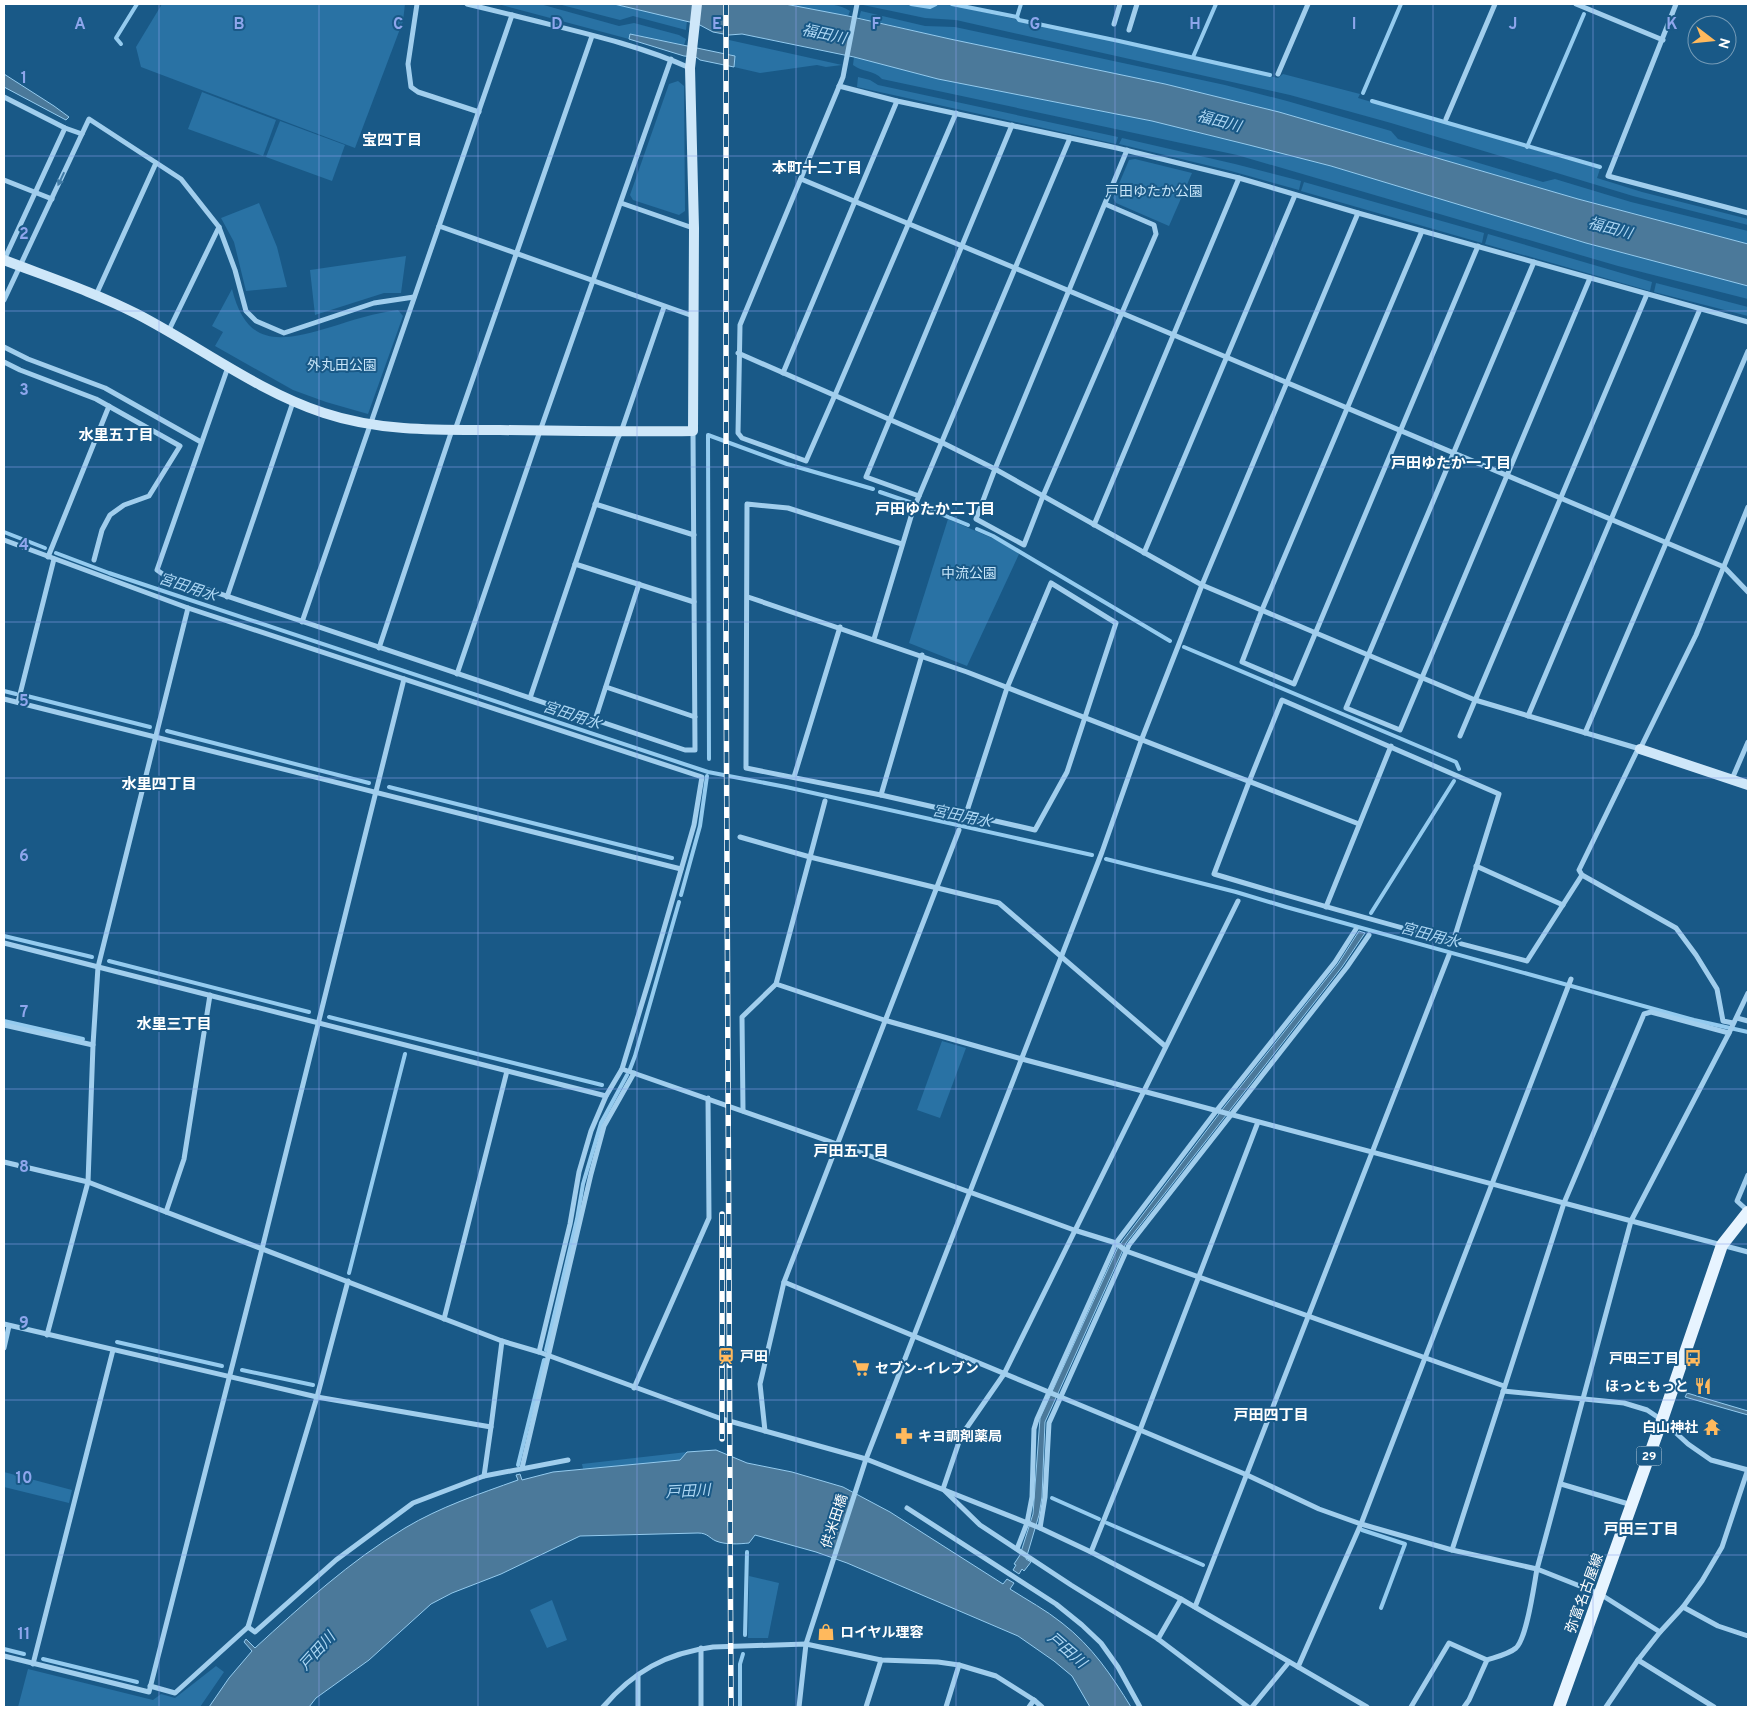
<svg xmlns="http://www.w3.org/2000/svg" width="1752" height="1711" viewBox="0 0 1752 1711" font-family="Overpass,'Noto Sans JP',sans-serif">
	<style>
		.green { fill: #2972a4 }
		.water { fill: #4b799a; stroke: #94cbef }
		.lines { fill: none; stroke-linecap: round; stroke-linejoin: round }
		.stream { stroke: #94cbef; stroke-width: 4 }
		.street { stroke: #a1ceed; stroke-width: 5 }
		.secondary { stroke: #cee7f9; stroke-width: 10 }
		.primary { stroke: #e7f4ff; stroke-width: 12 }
		.rail-casing { stroke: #fff; stroke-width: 5.5 }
		.rail { stroke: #195987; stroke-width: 4; stroke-dasharray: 11; stroke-linecap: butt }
		.oneway { fill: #427ca6 }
		.grid { fill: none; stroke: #8ea6ec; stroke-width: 1; stroke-opacity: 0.55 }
		.labels { text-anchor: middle; stroke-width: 4; stroke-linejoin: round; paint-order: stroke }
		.shield { fill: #195987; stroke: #bacddb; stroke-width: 1 }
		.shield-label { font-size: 12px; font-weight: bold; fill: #fff }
		.park-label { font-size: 14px; fill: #c7e5f9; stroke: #195987 }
		.poi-label { font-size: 14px; font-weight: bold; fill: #fff; stroke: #195987; text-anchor: start }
		.street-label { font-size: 14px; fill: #fff; stroke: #195987 }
		.water-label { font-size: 15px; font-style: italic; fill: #add7f4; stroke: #195987 }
		.neighbourhood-label { font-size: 15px; font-weight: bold; fill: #fff; stroke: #195987 }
		.grid-label { font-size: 16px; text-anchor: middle; font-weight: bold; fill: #8ea6ec; stroke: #195987; stroke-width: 4; stroke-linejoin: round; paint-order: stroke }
	</style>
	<rect width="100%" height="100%" fill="#195987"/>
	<!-- green -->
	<g class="green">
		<path d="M162 4H405L403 21 355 148 141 67 136 47Z"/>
		<path d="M498 4H540L619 26 634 23 679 35 686 39 684 45 631 34 629 39Z"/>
		<path d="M558 4H614L687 21 686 30 633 16 620 20Z"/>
		<path d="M785 4C805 4 833 0 850 11L848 16Z"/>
		<path d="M863 4H905L930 8 939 4H947L1278 78 1283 74 1360 94 1358 98 1600 169 1597 178 1642 192 1748 219V225L1633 196 1391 123 1290 95 956 20 925 18 863 5Z"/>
		<path d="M861 11 925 26 955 27 1225 85 1287 101 1391 131 1398 139 1543 182 1555 179 1631 202 1748 231V244L1578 199 1279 112 1165 84 950 39 859 18Z"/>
		<path d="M729 40 842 65 826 67 817 65 760 73 734 67 735 56 729 54Z"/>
		<path d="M854 57 938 79 1152 121 1249 145 1331 166 1586 243 1748 286V299L1618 266 1237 155 882 79C874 70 862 72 853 65Z"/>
		<path d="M858 77 870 80 878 85 1118 137 1116 144 857 87Z"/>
		<path d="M678 81 684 86 685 211 679 215 633 200 630 195 669 84Z"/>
		<path d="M202 92 276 120 263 156 188 129Z"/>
		<path d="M280 121 345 145 332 181 266 157Z"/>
		<path d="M1122 138 1235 164 1301 181 1299 190 1231 171 1119 144Z"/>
		<path d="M1135 159 1192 173 1169 226 1116 203 1113 198 1129 160Z"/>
		<path d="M1304 182 1484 233 1482 243 1301 191Z"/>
		<path d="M259 203 277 247 287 287 246 291 234 242 221 218Z"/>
		<path d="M1488 234 1652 282 1650 291 1485 244Z"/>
		<path d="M406 256 401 293H384L315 315 310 270Z"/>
		<path d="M1656 283 1748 307V316L1654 292Z"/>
		<path d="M232 289C247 350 283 341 331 327 353 320 375 313 398 310L403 316 368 414 326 402 293 390 215 346 223 332 212 326Z"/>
		<path d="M948 519 999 541 1019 554 967 666 909 643Z"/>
		<path d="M942 1041 966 1048 940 1118 917 1110Z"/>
		<path d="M687 1452 680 1460 583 1469 582 1464Z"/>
		<path d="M4 1472 72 1490 69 1503 4 1487Z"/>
		<path d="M749 1576 779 1583 768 1638H748Z"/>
		<path d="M552 1600 567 1640 547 1648 530 1610Z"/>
		<path d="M216 1666 224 1672 200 1707H18L28 1669 153 1700 161 1694 175 1698Z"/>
	</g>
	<!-- water -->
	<g class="water">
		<path d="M614 4H785L848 16 950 39 1165 84 1279 112 1578 199 1748 244V286L1586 243 1331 166 1249 145 1152 121 938 79 854 57 742 34 729 35 713 32 698 24Z"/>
		<path d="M630 34 735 56 734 67 700 60 696 57 684 56 629 39Z"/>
		<path d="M4 74 54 106 69 117 66 120 4 87Z"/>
		<path d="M1359 931 1365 933 1342 967 1126 1243 1045 1422 1042 1497 1039 1515 1026 1559 1031 1562 1024 1571 1022 1569 1019 1574 1013 1570 1016 1565 1014 1564 1020 1555 1033 1514 1040 1418 1118 1247 1225 1106 1338 964Z"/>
		<path d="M1687 1393 1748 1411V1415L1685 1397Z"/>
		<path d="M716 1450 747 1463 792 1472 843 1487 890 1512 1003 1584 1007 1579 1014 1583 1010 1589C1027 1600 1046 1610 1062 1623 1092 1646 1112 1676 1131 1707H1090L1072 1676 1054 1661 1018 1636 847 1563 816 1552 755 1535 749 1543C739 1544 726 1545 716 1541 709 1538 708 1533 698 1533L580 1536 501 1574 452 1593 431 1604 369 1660 316 1698 309 1707H209L229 1678 252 1651 244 1642 246 1639 255 1648C302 1605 350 1561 405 1528 440 1507 479 1494 518 1480L516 1475 520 1474 522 1480 553 1472 680 1460 687 1452Z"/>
	</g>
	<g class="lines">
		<!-- stream -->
		<g class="stream">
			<path d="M911 4 930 7 936 4"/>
			<path d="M952 4 1017 17 1019 20 1119 41 1270 75"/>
			<path d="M1017 17 1021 4"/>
			<path d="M121 44 116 38 137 4"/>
			<path d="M1193 57 1216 4"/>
			<path d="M1363 93 1401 4"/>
			<path d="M1372 101 1600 167"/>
			<path d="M1527 147 1584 14"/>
			<path d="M880 492 921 506 968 525"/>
			<path d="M977 529 993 536 1170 641"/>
			<path d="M4 532 45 548"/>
			<path d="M56 553 109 573 708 772 786 787 1092 855"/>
			<path d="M1184 647 1456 762 1459 769"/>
			<path d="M4 691 16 694"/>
			<path d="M27 696 150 727"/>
			<path d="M167 731 369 783"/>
			<path d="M709 759 708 435 787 464 873 489"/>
			<path d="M389 787 672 858"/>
			<path d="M1106 859 1236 892 1286 907 1694 1020 1748 1032"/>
			<path d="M681 895 700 826 707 776"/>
			<path d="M1371 913 1454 781"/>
			<path d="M4 936 92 957"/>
			<path d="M109 961 309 1012"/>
			<path d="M329 1017 602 1085"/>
			<path d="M4 1021 83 1039"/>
			<path d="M630 1069 635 1056 679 902"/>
			<path d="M349 1273 405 1054"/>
			<path d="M117 1342 222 1366"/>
			<path d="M546 1350 577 1219 583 1184 601 1123 627 1075"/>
			<path d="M242 1370 313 1385"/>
			<path d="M518 1465 544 1360"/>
			<path d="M1052 1498 1099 1519"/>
			<path d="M1107 1523 1203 1565"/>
			<path d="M1362 1530 1405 1544 1381 1608"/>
			<path d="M745 1635 747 1552"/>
			<path d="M4 1649 24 1654"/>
			<path d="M43 1659 137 1682"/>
			<path d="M740 1707V1664L743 1654"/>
		</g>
		<!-- street -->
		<g class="street">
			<path d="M417 4 408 64 411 87 418 92 479 112"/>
			<path d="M467 4 512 15"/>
			<path d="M857 4 843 77 740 325 738 433 742 438 806 461 835 395 956 113"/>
			<path d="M1576 4 1663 40"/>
			<path d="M1676 4 1608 176 1748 213"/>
			<path d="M1114 24 1120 4"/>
			<path d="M1129 30 1137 4"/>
			<path d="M1278 74 1308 4"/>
			<path d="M839 86 897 101 1117 148 1239 178 1358 213 1748 322"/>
			<path d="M4 97 65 128 82 134"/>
			<path d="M1446 119 1495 4"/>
			<path d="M1012 125 866 477 919 496 1070 138"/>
			<path d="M801 179 1015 268 1724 567 1748 592"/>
			<path d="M4 180 52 199"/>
			<path d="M621 203 693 228"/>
			<path d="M1105 204 1154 225 1156 234 1043 496 1024 545 976 519 995 469 1127 150"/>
			<path d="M439 226 693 316"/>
			<path d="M1422 231 1262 610 1242 662 1294 684 1478 246"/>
			<path d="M4 260 65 128"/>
			<path d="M1534 262 1346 708 1400 730 1590 278"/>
			<path d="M96 295 156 163"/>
			<path d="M4 300 89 119 181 179 219 227 235 270 246 311 256 321 284 333 374 303 414 297"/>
			<path d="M168 332 219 227"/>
			<path d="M4 347 28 359 105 388 201 442"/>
			<path d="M738 353 941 442 995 469 1202 585 1475 700 1640 749 1696 635 1748 507"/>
			<path d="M4 362 20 370 96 399 180 446 149 496 124 505 110 515 102 530 94 560"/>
			<path d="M228 367 157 570 164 575 685 750H695L693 431"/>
			<path d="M783 373 897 101"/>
			<path d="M455 430 592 36"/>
			<path d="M595 504 694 535"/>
			<path d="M1094 525 1239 178"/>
			<path d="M4 540 188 608 702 777 694 825 650 977 622 1069 606 1096 591 1131 579 1172 570 1224 539 1352"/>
			<path d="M902 544 788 508 747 504 746 768 881 795 1035 830 1067 772 1116 623 1051 583 1007 688 966 814"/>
			<path d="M1144 553 1295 195"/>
			<path d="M48 557 109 406"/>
			<path d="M575 564 694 602"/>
			<path d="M227 597 293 402"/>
			<path d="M748 597 967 672 1359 824"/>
			<path d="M302 622 512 15C570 30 635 43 690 68"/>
			<path d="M874 639 913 510 919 496"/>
			<path d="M379 648 452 430"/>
			<path d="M457 674 540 431 671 59"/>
			<path d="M606 687 695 717"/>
			<path d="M530 698 617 440 621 432 664 307"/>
			<path d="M4 699 681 869"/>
			<path d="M18 702 54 559"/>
			<path d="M1528 716 1700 309"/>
			<path d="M595 720 639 584"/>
			<path d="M1585 733 1748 351"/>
			<path d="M1460 736 1647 294"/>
			<path d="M1638 749 1579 870 1582 875 1676 928 1696 955 1717 989 1723 1021 1733 1023"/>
			<path d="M794 777 840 627"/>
			<path d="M1732 779 1748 742"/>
			<path d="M881 795 922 655"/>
			<path d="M740 837 810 857 999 903 1165 1046"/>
			<path d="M1476 866 1563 905"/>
			<path d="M1326 907 1391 746"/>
			<path d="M1453 942 1499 794 1282 700 1249 782 1214 874C1318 905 1422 934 1527 961L1582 875"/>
			<path d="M4 943 606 1096"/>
			<path d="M776 984 884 1020 1022 1059 1748 1252"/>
			<path d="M1737 1018 1748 1021"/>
			<path d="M4 1025 93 1045"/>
			<path d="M622 1069 837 1144 1074 1230 1116 1243 1126 1251 1504 1386"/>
			<path d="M743 1111 742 1017 776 984 825 801"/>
			<path d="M4 1162 88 1182 502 1341 539 1352 722 1419 866 1459 1040 1528 1091 1552 1181 1599 1367 1707"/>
			<path d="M1748 1175 1737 1201 1748 1211"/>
			<path d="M166 1212 184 1159 210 995"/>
			<path d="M784 1282 1140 1430 1247 1475 1319 1509 1361 1524 1452 1550 1537 1569 1600 1594 1660 1632"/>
			<path d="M444 1319 507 1071"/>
			<path d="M4 1324 317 1397 491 1427 502 1341"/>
			<path d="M47 1335 88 1182 93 1045 98 967 188 608"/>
			<path d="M4 1348 9 1326"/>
			<path d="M634 1388 709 1218 708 1098"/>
			<path d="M1503 1391 1624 1403 1647 1410 1662 1420 1688 1444 1711 1460 1748 1470"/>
			<path d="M765 1431 760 1384 784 1282 959 830"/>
			<path d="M522 1468 591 1174 604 1126 634 1073"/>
			<path d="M484 1476 491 1427"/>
			<path d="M1561 1484 1632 1505"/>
			<path d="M943 1489 961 1436 1004 1374 1238 901"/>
			<path d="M945 1491 980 1525 1071 1585 1158 1639 1248 1707"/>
			<path d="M907 1508 1056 1604 1082 1625 1101 1643 1118 1667 1140 1707"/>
			<path d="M1040 1528 1045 1497 1049 1423 1129 1245 1347 967 1369 935"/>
			<path d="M1017 1549 1027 1523 1032 1497 1034 1429 1037 1419 1116 1243 1217 1110 1335 962 1356 929"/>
			<path d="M1452 1550 1564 1203 1644 1014 1651 1012 1729 1033"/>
			<path d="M1091 1552 1140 1430 1258 1122"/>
			<path d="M1195 1607 1449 955"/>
			<path d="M1683 1607 1718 1626 1748 1636"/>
			<path d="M248 1627 255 1632 336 1560 413 1503 484 1476 568 1460"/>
			<path d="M1158 1639 1181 1599"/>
			<path d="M701 1648V1707"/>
			<path d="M4 1656 149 1692 262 1249 404 679"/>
			<path d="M1638 1660 1714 1707"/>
			<path d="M33 1664 113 1350"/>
			<path d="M1298 1667 1361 1524 1571 979"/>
			<path d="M150 1686 175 1693 248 1627 317 1397 348 1281"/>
			<path d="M603 1707C633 1672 666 1653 713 1647L806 1644 881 1660 938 1662 959 1665 996 1676 1034 1700 1042 1707"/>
			<path d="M638 1707V1675"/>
			<path d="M799 1707 806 1644 866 1459 1102 852 1141 741 1202 585 1358 213"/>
			<path d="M866 1707 881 1660"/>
			<path d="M946 1707 959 1665"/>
			<path d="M1029 1707 1034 1700"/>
			<path d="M1252 1707 1289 1662"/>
			<path d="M1411 1707 1449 1643 1487 1660C1496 1657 1509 1654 1516 1648 1527 1638 1534 1585 1537 1569L1631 1221 1729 1033 1748 993"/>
			<path d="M1464 1707 1469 1700 1487 1660"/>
			<path d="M1606 1707 1638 1660 1660 1632 1683 1607 1702 1581 1722 1547 1748 1469"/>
		</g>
		<!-- secondary -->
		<g class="secondary">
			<path d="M4 260C48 277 94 292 137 314 199 346 257 391 324 413 381 432 441 430 500 430 564 431 629 432 693 431L694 228 690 68 697 4"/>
			<path d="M1640 749 1748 785"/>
		</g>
		<!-- primary -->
		<path class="primary" d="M1559 1707 1662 1420 1722 1245 1748 1212"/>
		<!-- rail casing -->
		<g class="rail-casing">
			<g id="rail">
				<path d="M726 4V653L731 1707"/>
				<path d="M722 1214V1439"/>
			</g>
		</g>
		<!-- rail -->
		<use href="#rail" class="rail"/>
	</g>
	<!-- one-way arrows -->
	<defs><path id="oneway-solid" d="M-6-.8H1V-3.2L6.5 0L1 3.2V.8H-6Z" transform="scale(1.25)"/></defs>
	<use class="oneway" href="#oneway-solid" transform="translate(61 179) rotate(115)"/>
	<!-- grid -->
	<path class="grid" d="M159 4V1707M319 4V1707M478 4V1707M637 4V1707M796 4V1707M956 4V1707M1115 4V1707M1274 4V1707M1433 4V1707M1593 4V1707M4 156H1748M4 311H1748M4 467H1748M4 622H1748M4 778H1748M4 933H1748M4 1089H1748M4 1244H1748M4 1400H1748M4 1555H1748"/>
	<!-- icons -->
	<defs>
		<g id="station-bare" transform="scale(1.35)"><path d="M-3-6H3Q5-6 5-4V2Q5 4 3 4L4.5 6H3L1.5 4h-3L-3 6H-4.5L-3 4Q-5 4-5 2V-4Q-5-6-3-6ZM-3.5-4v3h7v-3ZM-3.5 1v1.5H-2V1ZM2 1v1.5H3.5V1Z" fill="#ffb95d" stroke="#195987" stroke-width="2.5" paint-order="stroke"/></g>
		<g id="bus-bare" transform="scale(1.35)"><path d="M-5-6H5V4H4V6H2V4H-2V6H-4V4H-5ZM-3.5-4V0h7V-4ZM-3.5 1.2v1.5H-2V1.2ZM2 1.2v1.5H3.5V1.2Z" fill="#ffb95d" stroke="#195987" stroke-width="2.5" paint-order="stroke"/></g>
		<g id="supermarket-bare" transform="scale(1.35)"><path d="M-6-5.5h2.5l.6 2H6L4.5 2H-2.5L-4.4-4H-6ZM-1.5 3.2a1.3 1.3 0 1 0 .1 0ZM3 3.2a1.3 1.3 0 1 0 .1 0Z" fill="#ffb95d" stroke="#195987" stroke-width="2.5" paint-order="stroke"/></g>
		<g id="restaurant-bare" transform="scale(1.35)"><path d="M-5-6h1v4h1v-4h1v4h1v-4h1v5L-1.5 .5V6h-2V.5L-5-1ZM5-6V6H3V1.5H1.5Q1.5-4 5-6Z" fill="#ffb95d" stroke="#195987" stroke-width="2.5" paint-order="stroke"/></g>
		<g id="temple-bare" transform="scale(1.35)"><path d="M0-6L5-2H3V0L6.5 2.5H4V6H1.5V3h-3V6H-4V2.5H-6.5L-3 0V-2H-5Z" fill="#ffb95d" stroke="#195987" stroke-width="2.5" paint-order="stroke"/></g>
		<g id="pharmacy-bare" transform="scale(1.35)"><path d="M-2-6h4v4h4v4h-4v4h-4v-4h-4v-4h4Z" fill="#ffb95d" stroke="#195987" stroke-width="2.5" paint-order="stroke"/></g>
		<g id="shop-bare" transform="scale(1.35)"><path d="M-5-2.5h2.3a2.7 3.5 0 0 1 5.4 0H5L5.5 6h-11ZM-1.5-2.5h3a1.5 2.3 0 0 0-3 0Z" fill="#ffb95d" stroke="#195987" stroke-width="2.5" paint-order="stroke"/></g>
	</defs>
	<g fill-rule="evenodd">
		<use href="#station-bare" x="726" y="1356"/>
		<use href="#bus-bare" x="1693" y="1358"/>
		<use href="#supermarket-bare" x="861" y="1368"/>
		<use href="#restaurant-bare" x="1703" y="1386"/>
		<use href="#temple-bare" x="1712" y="1427"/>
		<use href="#pharmacy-bare" x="904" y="1436"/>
		<use href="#shop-bare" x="826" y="1632"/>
	</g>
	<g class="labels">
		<!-- shield labels -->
		<rect class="shield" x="1636.5" y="1446.5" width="25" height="19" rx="4"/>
		<g class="shield-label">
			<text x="1649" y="1460">29</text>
		</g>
		<!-- park labels -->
		<g class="park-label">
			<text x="1154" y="196">戸田ゆたか公園</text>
			<text x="342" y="370">外丸田公園</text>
			<text x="969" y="578">中流公園</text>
		</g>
		<!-- poi labels -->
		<g class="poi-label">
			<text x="740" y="1361">戸田</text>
			<text x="1679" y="1363" text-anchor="end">戸田三丁目</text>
			<text x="875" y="1373">セブン-イレブン</text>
			<text x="1689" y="1391" text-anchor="end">ほっともっと</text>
			<text x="1698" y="1432" text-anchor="end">白山神社</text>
			<text x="918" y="1441">キヨ調剤薬局</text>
			<text x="840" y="1637">ロイヤル理容</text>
		</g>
		<!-- street labels -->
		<g class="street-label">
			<text transform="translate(834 1521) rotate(-72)" y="5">供米田橋</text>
			<text transform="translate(1584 1593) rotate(-70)" y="5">弥富名古屋線</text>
		</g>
		<!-- water labels -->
		<g class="water-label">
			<text transform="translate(824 34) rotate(12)" y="5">福田川</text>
			<text transform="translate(1219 121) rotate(15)" y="5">福田川</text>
			<text transform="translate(1610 228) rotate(15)" y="5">福田川</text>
			<text transform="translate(188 587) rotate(18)" y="5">宮田用水</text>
			<text transform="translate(572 715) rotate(18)" y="5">宮田用水</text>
			<text transform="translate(962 816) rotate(12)" y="5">宮田用水</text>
			<text transform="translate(1430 935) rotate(15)" y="5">宮田用水</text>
			<text transform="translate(688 1491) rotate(-3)" y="5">戸田川</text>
			<text transform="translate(1067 1650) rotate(41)" y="5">戸田川</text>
			<text transform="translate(317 1651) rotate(-48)" y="5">戸田川</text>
		</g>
		<!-- neighbourhood labels -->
		<g class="neighbourhood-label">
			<text x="392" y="145">宝四丁目</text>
			<text x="817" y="173">本町十二丁目</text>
			<text x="116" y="440">水里五丁目</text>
			<text x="1451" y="468">戸田ゆたか一丁目</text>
			<text x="935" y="514">戸田ゆたか二丁目</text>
			<text x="159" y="789">水里四丁目</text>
			<text x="174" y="1029">水里三丁目</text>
			<text x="851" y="1156">戸田五丁目</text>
			<text x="1271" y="1420">戸田四丁目</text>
			<text x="1641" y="1534">戸田三丁目</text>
		</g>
	</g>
	<g class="grid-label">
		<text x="80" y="29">A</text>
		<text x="239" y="29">B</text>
		<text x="398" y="29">C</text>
		<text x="557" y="29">D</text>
		<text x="717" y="29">E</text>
		<text x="876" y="29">F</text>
		<text x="1035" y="29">G</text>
		<text x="1195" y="29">H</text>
		<text x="1354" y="29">I</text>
		<text x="1513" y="29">J</text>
		<text x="1672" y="29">K</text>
		<text x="24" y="83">1</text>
		<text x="24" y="239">2</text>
		<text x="24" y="395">3</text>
		<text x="24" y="550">4</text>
		<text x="24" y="706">5</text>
		<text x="24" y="861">6</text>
		<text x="24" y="1017">7</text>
		<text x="24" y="1172">8</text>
		<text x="24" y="1328">9</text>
		<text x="24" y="1483">10</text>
		<text x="24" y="1639">11</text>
	</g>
	<!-- border -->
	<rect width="1752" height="1711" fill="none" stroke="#ffffff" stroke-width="10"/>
	<!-- north arrow -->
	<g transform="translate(1712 40) rotate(106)"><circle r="24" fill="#195987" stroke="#759bb7"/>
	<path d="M0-4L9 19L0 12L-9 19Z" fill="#ffb95d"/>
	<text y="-8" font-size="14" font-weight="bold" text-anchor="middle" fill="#ffffff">N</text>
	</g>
</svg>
